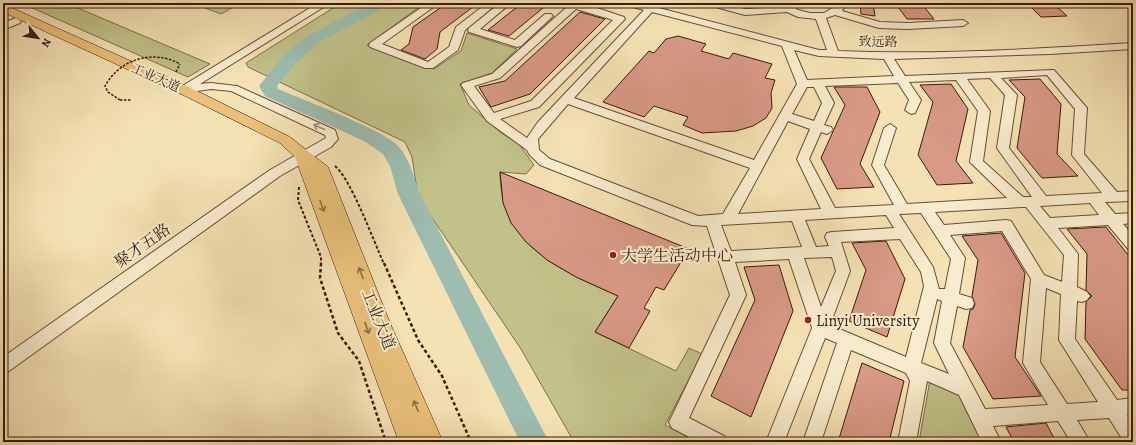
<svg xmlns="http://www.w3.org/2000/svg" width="1136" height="445" viewBox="0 0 1136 445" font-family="Alegreya,'Noto Serif SC',serif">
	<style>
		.green { fill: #c1c289; stroke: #7e6e4a }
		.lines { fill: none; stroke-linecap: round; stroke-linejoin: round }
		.river { fill: #9cbdb0; fill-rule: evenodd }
		.building { fill: #d89986; stroke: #3b1a0c }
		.minor-casing { stroke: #6a4c36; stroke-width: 2 }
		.major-casing { stroke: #3b1a0c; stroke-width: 1 }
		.path-far2 { stroke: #3b1a0c; stroke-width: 1.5; stroke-dasharray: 2.5 1.5; stroke-linecap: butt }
		.path-far1 { stroke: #3b1a0c; stroke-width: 2; stroke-dasharray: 3 2; stroke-linecap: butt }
		.path { stroke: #3b1a0c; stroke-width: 2.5; stroke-dasharray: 3.5 2.5; stroke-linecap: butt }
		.minor { fill: #f8ecce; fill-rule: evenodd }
		.major { fill: #eac17a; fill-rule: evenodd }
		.path-bridge { stroke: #3b1a0c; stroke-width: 1.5; stroke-dasharray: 2.5 1.5; stroke-linecap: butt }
		.oneway { stroke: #a38e77 }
		.oneway2 { stroke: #926e43 }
		.poi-dot { fill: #8f2418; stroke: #f8ecce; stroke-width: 1.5 }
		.labels { text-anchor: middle; stroke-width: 4; stroke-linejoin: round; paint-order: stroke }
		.far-street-label { font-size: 13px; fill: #3b1a0c; stroke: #f8ecce }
		.street-label { font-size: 16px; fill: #3b1a0c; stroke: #f8ecce }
		.poi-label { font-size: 16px; fill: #3b1a0c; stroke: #f8ecce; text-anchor: start }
	</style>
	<rect width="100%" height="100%" fill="#f5e2b4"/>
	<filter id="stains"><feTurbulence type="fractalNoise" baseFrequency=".005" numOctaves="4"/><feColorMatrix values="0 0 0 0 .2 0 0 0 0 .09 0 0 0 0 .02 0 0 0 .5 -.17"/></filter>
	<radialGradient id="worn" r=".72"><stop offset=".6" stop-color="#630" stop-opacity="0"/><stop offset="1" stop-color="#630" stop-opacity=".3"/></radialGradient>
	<!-- green -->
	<g class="green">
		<path d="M21 3H66L210 64 188 77Z"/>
		<path d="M192 3H241L221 14Z"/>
		<path d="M341 3H425L367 45 434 69 461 51 467 33 517 49 492 73 460 84 469 105 500 132 519 144 534 165 526 174 500 172C500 246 560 270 618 296L595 332 676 371 689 348 702 354 665 425 698 442H574L521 349 418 197 412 157 405 142 248 67 246 63Z"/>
		<path d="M930 380 959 392 986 442H919Z"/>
	</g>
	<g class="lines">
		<!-- river -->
		<path class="river" d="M370 3H389L386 6 318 43 296 63 277 86 278 89C301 99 387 131 399 147 410 160 414 178 420 194L549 442H520L398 194 390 166 383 154 364 141 265 96 259 86 284 55 306 37Z"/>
	</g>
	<!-- building -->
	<g class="building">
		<path d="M447 3H478L440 32 437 49 425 59 401 50 409 44 413 27Z"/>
		<path d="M522 3H549L509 36 488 30Z"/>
		<path d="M860 3H873L875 16 861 14Z"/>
		<path d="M895 3H921L934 19H907Z"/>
		<path d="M1027 3H1053L1067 16 1041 17Z"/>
		<path d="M580 12 605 19 530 94 491 107 479 87 505 81Z"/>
		<path d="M678 36 706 44 701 51 729 59 733 53 772 64 765 78 775 80 771 93 772 108 766 118 753 126 736 131 702 133 683 125 688 117 654 106 644 117 603 102 649 51 654 53 666 39Z"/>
		<path d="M1040 79 1061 104 1057 154 1078 176 1042 178 1017 148 1025 97 1009 80Z"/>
		<path d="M951 84 968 109 956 161 973 183 937 185 918 155 933 102 920 85Z"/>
		<path d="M834 87H867L880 112 860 164 874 187 837 189 821 158 845 105Z"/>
		<path d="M500 172 689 249 664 290 656 287 644 308 650 311 629 348 595 332 618 296 576 277 547 260 526 242 511 223 503 203Z"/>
		<path d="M1106 227 1133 261V390H1122L1085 339 1086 302 1092 296 1086 290 1087 254 1067 229Z"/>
		<path d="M1001 233 1025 273 1015 357 1041 396 993 399 963 347 970 310 973 309 975 304 972 296 978 260 962 236Z"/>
		<path d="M886 241 905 279 887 337 849 321 866 270 852 243Z"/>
		<path d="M779 265 793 311 751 417 711 396 755 300 744 267Z"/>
		<path d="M862 363 904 381 889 442H838Z"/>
		<path d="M1046 423 1056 442H1014L1006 427Z"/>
	</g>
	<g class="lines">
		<!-- minor casing -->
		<g class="minor-casing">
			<g id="minor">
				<path d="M318 3H330L200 84 211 83 237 86 335 130 338 139 331 147 280 176 9 371 3 374V357L270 170 326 138 325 135 231 91 211 89 184 93 178 90 184 85Z"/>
				<path d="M428 3H439L382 44 428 62 449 47 456 27 487 3H498L465 30 458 50 433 68H425L370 47 369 45 370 43Z"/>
				<path d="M500 3H511L480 29 515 40 545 14H551L553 16 521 46 517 47 469 32 468 30 469 28Z"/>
				<path d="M562 3H582L624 17 625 19 539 107 500 119 527 138 538 122 644 10 626 5 624 3H640L819 50H827L816 19 798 17 787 12 745 15 708 5 706 3H722L745 9 780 7 777 3H788L798 10 810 13H824L834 7V3H844V8L842 11 880 22 908 23 963 20 968 23 963 26 908 29 879 28 835 15 826 18 838 51C936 55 1035 49 1133 43V49L1050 54 894 59 905 76 1054 70 1087 108 1084 154 1117 192 1133 191V201L1105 202 1115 214 1133 213V223L1123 224 1133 235V251L1128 249 1108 225 1058 228 1078 254 1077 287 1087 292 1090 296 1087 300 1082 302 1077 301 1075 339 1117 400 1133 398V414L1127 415 1133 423V442H1124L1109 418 1077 420 1090 442H1071L1058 421 993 426 1001 442H982L959 395 927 381 916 442H898L910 381 906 373 851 350 821 442H803L837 343 825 338 784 442H766L812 328 789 259 735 262 746 295 689 418 724 436 727 442H699L672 428 669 422 672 416 730 295 707 226 692 225 540 165 529 154 527 150 487 121 461 85 463 83 492 74 568 6ZM576 9 613 20 531 101 494 113 474 86 500 78ZM652 12 782 46 797 84 754 160 574 98ZM794 50 819 56 884 59 894 76 807 80ZM1047 75 1075 109 1072 155 1102 193 1046 196 1009 148 1017 95 1001 78ZM990 78 1005 95 997 148 1032 197H1023L983 161 990 111 967 79ZM956 80 978 111 970 162 1007 198 907 204 884 165 896 128 890 124 884 128 872 165 894 205 835 208 809 159 821 132 827 134 833 130 831 127 824 125 834 103 825 86 898 83 909 100 905 110 911 114 915 113 921 100 909 82ZM807 87H814L822 103 814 121 792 114ZM568 104 750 168 723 214 698 216 550 159 539 150 538 139ZM788 121 810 129 797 159 821 209 738 214ZM1090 203 1099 215 1050 218 1040 206ZM1022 207H1026L1064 255 1062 282 1044 275 1011 221 1006 220 944 225 935 212ZM921 213 951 259 945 289H939L933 267 899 214ZM886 215 894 228 832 232 827 233 825 237 829 246 816 247 805 220ZM792 221 802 247 731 251 721 225ZM1002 231 1031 279 1023 363 1048 405 985 409 950 343 957 306 966 309 972 308 974 303 972 298 959 294 965 258 950 235ZM900 239 921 272 924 286 906 357 830 325 850 271 841 242ZM832 257 836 271 821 307 804 258ZM1046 288 1061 294 1059 340 1098 402 1067 404 1040 362ZM937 299 942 301 934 343 949 374 921 363Z"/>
				<path d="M16 18 21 21 20 23 3 30V23Z"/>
			</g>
		</g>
		<!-- major casing -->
		<g class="major-casing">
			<path id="major" d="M3 4 189 87 290 137 328 167 390 323 443 442H399L295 157 280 143 179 93 3 12Z"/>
		</g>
		<!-- path-far2 -->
		<g class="path-far2">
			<path d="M176 72 180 64"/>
			<path d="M120 100H132"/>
		</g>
		<!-- path-far1 -->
		<g class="path-far1">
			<path d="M335 166C351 179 374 242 384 264"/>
			<path d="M299 187 298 200 321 257V264"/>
		</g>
		<!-- path -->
		<g class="path">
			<path d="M321 263 320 278 338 333 359 361 386 442"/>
			<path d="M384 263 418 340 442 376 471 442"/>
		</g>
		<!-- minor -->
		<use href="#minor" class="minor"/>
		<!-- major -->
		<use href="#major" class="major"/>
		<!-- path-bridge -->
		<path class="path-bridge" d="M120 100 108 92 105 86C120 59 153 49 180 64"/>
	</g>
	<!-- one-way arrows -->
	<defs><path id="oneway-shaft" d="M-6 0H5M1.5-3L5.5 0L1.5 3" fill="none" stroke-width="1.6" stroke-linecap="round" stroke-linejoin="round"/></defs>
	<use class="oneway" href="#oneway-shaft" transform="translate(319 127) rotate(-156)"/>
	<g class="oneway2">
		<use href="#oneway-shaft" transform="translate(322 206) rotate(70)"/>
		<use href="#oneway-shaft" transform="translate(361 273) rotate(-111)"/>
		<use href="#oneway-shaft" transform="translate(367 328) rotate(69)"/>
		<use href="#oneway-shaft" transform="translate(416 406) rotate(-113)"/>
	</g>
	<!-- markers -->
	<g class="poi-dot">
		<circle cx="613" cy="255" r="4"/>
		<circle cx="808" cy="320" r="4"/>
	</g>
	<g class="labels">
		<!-- far-street labels -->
		<g class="far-street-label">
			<text transform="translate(878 41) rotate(1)" y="5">致远路</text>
			<text transform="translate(156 77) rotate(24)" y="5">工业大道</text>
		</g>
		<!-- street labels -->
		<g class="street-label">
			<text transform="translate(142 245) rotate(-35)" y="6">聚才五路</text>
			<text transform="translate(379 319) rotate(68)" y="6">工业大道</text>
		</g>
		<!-- poi labels -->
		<g class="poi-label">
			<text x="621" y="261">大学生活动中心</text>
			<text x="816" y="326">Linyi University</text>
		</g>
	</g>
	<!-- margin -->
	<rect width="1136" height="445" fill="none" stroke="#f5e2b4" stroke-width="16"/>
	<rect x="4" y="4" width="1128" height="437" fill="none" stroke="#3b1a0c" stroke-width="2"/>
	<rect x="8" y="8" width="1120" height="429" fill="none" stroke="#3b1a0c"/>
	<!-- north arrow -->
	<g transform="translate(38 38) rotate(120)" stroke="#f8ecce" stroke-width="3" paint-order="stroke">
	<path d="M0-3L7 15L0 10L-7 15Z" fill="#3b1a0c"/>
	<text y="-6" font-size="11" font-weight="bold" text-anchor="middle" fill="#3b1a0c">N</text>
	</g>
	<rect width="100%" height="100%" filter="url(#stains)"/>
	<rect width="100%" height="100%" fill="url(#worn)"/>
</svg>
